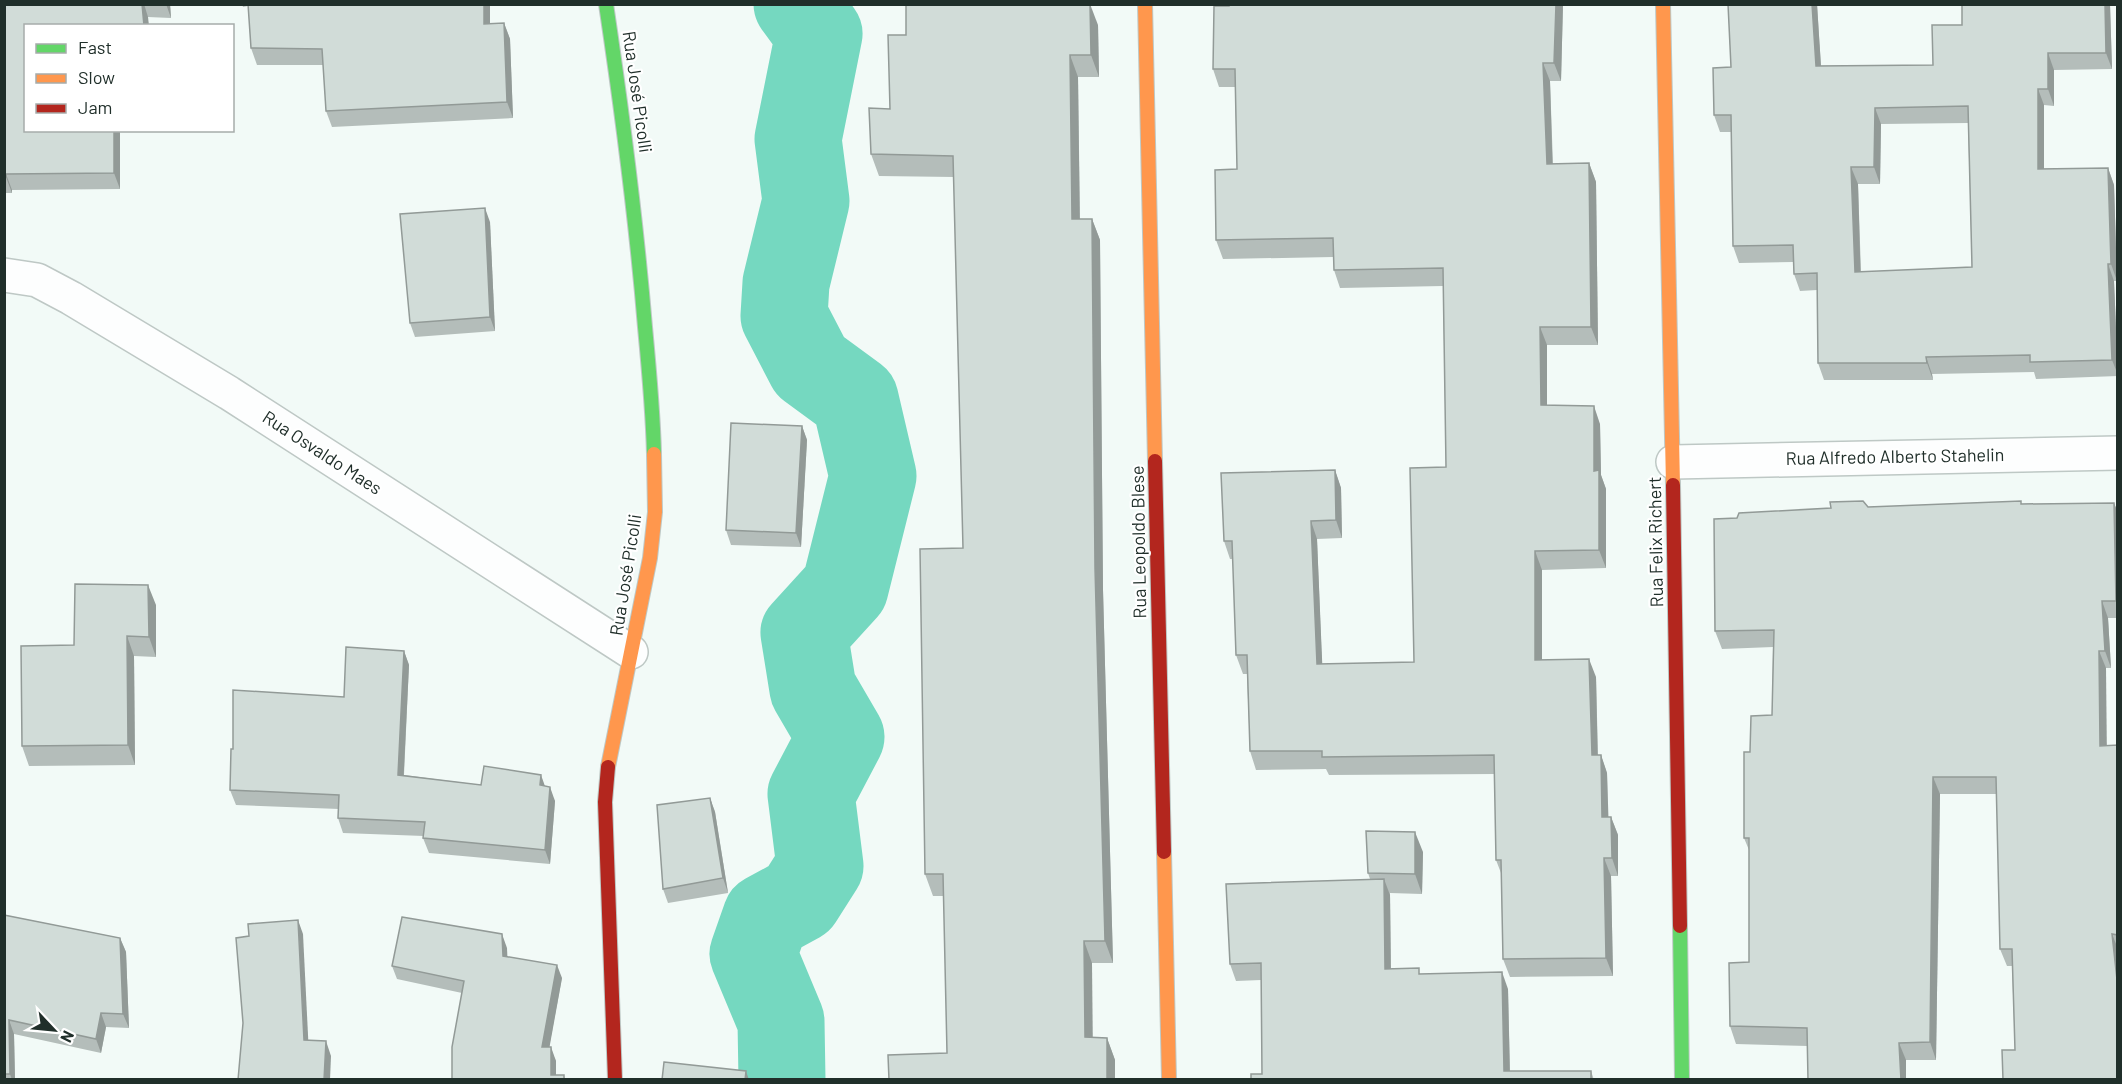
<svg xmlns="http://www.w3.org/2000/svg" width="2122" height="1084" viewBox="0 0 2122 1084" font-family="Barlow,sans-serif">
	<style>
		.lines { fill: none; stroke-linecap: round; stroke-linejoin: round }
		.river { stroke: #75d8c0; stroke-width: 87 }
		.street-casing { stroke: #bec8c5; stroke-width: 36 }
		.fast-casing { stroke: #bec8c5; stroke-width: 16 }
		.slow-casing { stroke: #bec8c5; stroke-width: 16 }
		.jam-casing { stroke: #bec8c5; stroke-width: 16 }
		.street { stroke: #fdfefe; stroke-width: 33 }
		.fast { stroke: #63d668; stroke-width: 14 }
		.slow { stroke: #ff974d; stroke-width: 14 }
		.jam { stroke: #b3261e; stroke-width: 14 }
		.wall { fill: #b4bdba; fill-rule: evenodd }
		.shaded-wall { fill: #929a97 }
		.building { fill: #d1dcd8; stroke: #929a97; stroke-width: 1.5; fill-rule: evenodd }
		.labels { text-anchor: middle; stroke-width: 4.5; stroke-linejoin: round; paint-order: stroke }
		.street-label { font-size: 18px; fill: #202f2a; stroke: #fff }
	</style>
	<rect width="100%" height="100%" fill="#f2faf7"/>
	<g class="lines">
		<!-- river -->
		<path class="river" d="M782 1080 781 1021 753 954 766 917 799 899 820 866 811 794 841 737 813 689 804 633 845 588 873 476 855 399 810 366 784 316 786 283 806 201 798 139 819 34 797 4"/>
		<!-- street casing -->
		<g class="street-casing">
			<g id="street">
				<path d="M4 275 37 280 71 298 229 393 631 652"/>
				<path d="M1673 462 2118 453"/>
			</g>
		</g>
		<!-- fast casing -->
		<g class="fast-casing">
			<g id="fast">
				<path d="M606 4C622 111 636 218 645 327 649 369 653 412 654 454"/>
				<path d="M1680 926 1682 1080"/>
			</g>
		</g>
		<!-- slow casing -->
		<g class="slow-casing">
			<g id="slow">
				<path d="M1145 4 1155 461"/>
				<path d="M1663 4 1673 485"/>
				<path d="M608 767 650 558 655 512 654 454"/>
				<path d="M1164 852 1169 1080"/>
			</g>
		</g>
		<!-- jam casing -->
		<g class="jam-casing">
			<g id="jam">
				<path d="M1155 461 1164 852"/>
				<path d="M1673 485 1680 926"/>
				<path d="M608 767 605 802 615 1080"/>
			</g>
		</g>
		<!-- street -->
		<use href="#street" class="street"/>
		<!-- fast -->
		<use href="#fast" class="fast"/>
		<!-- slow -->
		<use href="#slow" class="slow"/>
		<!-- jam -->
		<use href="#jam" class="jam"/>
	</g>
	<!-- wall -->
	<g class="wall">
		<path d="M4 4H170L171 18 148 17 26 26V130H120V189L12 190V193H4Z"/>
		<path d="M242 4H490V23H504L510 39 513 118 332 127 326 111 323 65H257L251 48 248 6 243 7Z"/>
		<path d="M1229 4H1563L1561 81H1550L1553 164 1589 163 1596 182 1598 345H1547V405L1600 424 1601 475 1606 489V568L1542 570V660L1596 677 1598 755H1601L1607 773 1608 817H1611L1618 835V876H1611L1613 976 1510 977 1503 959 1501 873 1496 860 1495 774 1329 775 1326 769 1256 770 1250 751 1247 674H1243L1236 655 1233 559H1230L1224 541 1335 470 1341 488 1342 538 1317 539 1322 664 1414 662 1446 467 1443 286 1340 288 1334 270 1333 257 1223 259 1216 240 1237 169 1235 87H1219L1213 69Z"/>
		<path d="M1728 4H1817L1821 66 1933 65 1962 25 2110 4 2112 69 2054 70V106L2044 105V169L2108 168 2114 185 2117 281H2114L2118 376 2036 379 2034 372 1932 374 1933 380H1824L1818 363 1817 290 1800 291 1794 274 1793 262 1739 263 1733 246 1732 132H1720L1714 115 1731 67ZM1968 123 1972 267 1861 272 1858 184H1880L1881 124Z"/>
		<path d="M1098 25 1099 77H1078L1080 219H1092L1100 240 1103 590 1113 963H1092V1038H1107L1115 1060V1080H889L947 1053 944 896H933L925 874 963 548 954 177 879 176 871 154 890 109Z"/>
		<path d="M490 222 495 331 415 337 410 323Z"/>
		<path d="M802 426 807 440 801 547 731 545 726 530Z"/>
		<path d="M2114 503 2118 513V618H2108L2111 668H2106V745H2118V1080L2015 1050 2012 966H2007L2000 949 1997 794H1940L1936 1060H1906V1080H1808V1046L1736 1044 1730 1026 1749 962V850L1744 838 1750 752 1772 715 1773 647 1722 649 1715 631 1737 518 1868 507Z"/>
		<path d="M156 605V657L134 656 135 765 29 766 22 746 74 645Z"/>
		<path d="M404 651 409 665 404 775 481 785 545 786 555 801 550 864 429 853 423 838 424 836 343 833 338 818 339 809 236 805 230 790 233 749 344 697Z"/>
		<path d="M710 798 715 812 728 893 668 903 663 889Z"/>
		<path d="M1423 852 1422 894 1390 893 1391 969 1508 989 1510 1071H1591L1594 1080H1251L1262 1074 1261 980 1236 981 1230 964 1370 879 1368 873Z"/>
		<path d="M4 915 120 938 126 952 129 1028 106 1027 101 1053 14 1034 15 1080H4Z"/>
		<path d="M507 948V957L562 978 549 1047 556 1061V1075H564L565 1080H452L462 993 397 979 392 966Z"/>
	</g>
	<!-- shaded-wall -->
	<g class="shaded-wall">
		<path d="M142 4H144L148 17 149 26H144Z"/>
		<path d="M166 4H170L171 18Z"/>
		<path d="M484 4H490V40L484 24Z"/>
		<path d="M1090 4 1098 25 1099 77 1091 55Z"/>
		<path d="M1556 4H1563L1561 81 1554 63Z"/>
		<path d="M1812 4H1817L1822 83 1816 66Z"/>
		<path d="M2105 4H2110L2112 69 2106 53Z"/>
		<path d="M504 23 510 39 513 118 507 102Z"/>
		<path d="M2048 53 2054 70V106L2048 89Z"/>
		<path d="M1070 55 1078 77 1080 240 1072 219Z"/>
		<path d="M1543 63 1550 81 1553 182 1547 164Z"/>
		<path d="M2038 89 2044 105V186L2038 169Z"/>
		<path d="M1875 108 1881 124 1880 184 1874 167Z"/>
		<path d="M114 130H120V189L114 173Z"/>
		<path d="M1589 163 1596 182 1598 345 1591 327Z"/>
		<path d="M1851 167 1858 184 1861 289 1855 272Z"/>
		<path d="M2108 168 2114 185 2117 281 2111 264Z"/>
		<path d="M6 174 12 190V193L6 177Z"/>
		<path d="M485 208 490 222 495 331 490 317Z"/>
		<path d="M1092 219 1100 240 1103 590 1113 963 1105 941 1095 568Z"/>
		<path d="M2108 264 2114 281 2118 375 2112 360Z"/>
		<path d="M1540 327 1547 345V423L1541 405Z"/>
		<path d="M1926 357 1932 374 1933 380 1927 363Z"/>
		<path d="M1594 406 1600 424 1601 475 1606 489V568L1599 550 1594 471Z"/>
		<path d="M802 426 807 440 801 547 796 533Z"/>
		<path d="M1335 470 1341 488 1342 538 1336 520Z"/>
		<path d="M2114 503 2118 513V605L2116 601Z"/>
		<path d="M1311 521 1317 539 1323 682 1317 664Z"/>
		<path d="M1535 551 1542 570V678L1535 660Z"/>
		<path d="M148 585 156 605V657L149 637Z"/>
		<path d="M2102 601 2108 618 2111 668 2105 651Z"/>
		<path d="M127 636 134 656 135 765 128 745Z"/>
		<path d="M404 651 409 665 403 789 398 775Z"/>
		<path d="M2099 651 2106 668 2107 763 2100 746Z"/>
		<path d="M1589 659 1596 677 1598 773 1592 755Z"/>
		<path d="M1601 755 1607 773 1609 835 1602 817Z"/>
		<path d="M541 775 546 789 540 785Z"/>
		<path d="M1933 777 1940 794 1936 1060 1930 1042Z"/>
		<path d="M550 787 555 801 550 864 545 850Z"/>
		<path d="M710 798 715 812 728 893 723 878Z"/>
		<path d="M1611 817 1618 835V876L1612 858Z"/>
		<path d="M1415 832 1423 852 1422 894 1415 874Z"/>
		<path d="M1604 858 1611 876 1613 976 1606 958Z"/>
		<path d="M1384 879 1390 895 1391 985 1385 969Z"/>
		<path d="M298 920 303 934 309 1055 304 1040Z"/>
		<path d="M502 934 507 948 508 970 503 956Z"/>
		<path d="M2112 934 2118 949V989Z"/>
		<path d="M120 938 126 952 129 1028 123 1014Z"/>
		<path d="M1084 941 1092 963 1093 1059 1085 1037Z"/>
		<path d="M557 965 562 978 547 1061 542 1047Z"/>
		<path d="M1502 972 1508 989 1510 1080 1504 1071Z"/>
		<path d="M101 1013 106 1027 101 1053 96 1039Z"/>
		<path d="M9 1020 14 1034 15 1080H12L10 1074Z"/>
		<path d="M1107 1038 1115 1060V1080H1107Z"/>
		<path d="M326 1041 331 1056 330 1080H324Z"/>
		<path d="M1899 1043 1906 1060V1080H1901Z"/>
		<path d="M551 1047 556 1061V1080L551 1075Z"/>
		<path d="M746 1071 749 1080H745Z"/>
	</g>
	<!-- building -->
	<g class="building">
		<path d="M4 4H142L144 26H26V130H114V173L6 174V177H4Z"/>
		<path d="M248 4H484V24L504 23 507 102 326 111 322 49 251 48Z"/>
		<path d="M906 4H1090L1091 55H1070L1072 219H1092L1095 568 1105 941H1084L1085 1037 1107 1038V1080H889L888 1055 947 1053 943 874H925L920 549 963 548 953 156 871 154 869 108 890 109 888 35H906Z"/>
		<path d="M1229 4H1556L1554 63H1543L1547 164 1589 163 1591 327H1540L1541 405 1594 406V471L1599 470V550L1535 551V660L1589 659 1592 755H1601L1602 817H1611L1612 858H1604L1606 958 1503 959 1501 860H1496L1494 755 1322 757V751H1250L1247 655H1236L1232 541H1224L1221 473 1335 470 1336 520 1311 521 1317 664 1414 662 1410 468 1446 467 1443 268 1334 270 1333 238 1216 240 1215 170 1237 169 1235 69H1213L1214 6H1229Z"/>
		<path d="M1728 4H1812L1816 66 1933 65 1932 25H1962V4H2105L2106 53H2048V89H2038V169L2108 168 2111 264H2108L2112 360 2030 362V355L1926 357 1927 363H1818L1817 273 1794 274 1793 245 1733 246 1731 115H1714L1713 68 1731 67ZM1968 106 1972 267 1855 272 1851 167H1874L1875 108Z"/>
		<path d="M485 208 490 317 410 323 400 214Z"/>
		<path d="M731 423 802 426 796 533 726 530Z"/>
		<path d="M1863 501 1868 507 2021 501V504L2114 503 2116 601H2102L2105 651H2099L2100 746 2118 745V935L2112 934 2118 989V1080H2003L2002 1050H2015L2012 949H2000L1996 777H1933L1930 1042 1899 1043 1901 1080H1808L1807 1028 1730 1026 1729 963 1749 962V838H1744V752H1750L1751 716 1772 715 1774 630 1715 631 1714 519 1737 518 1739 513 1831 508 1830 502Z"/>
		<path d="M75 584 148 585 149 637 127 636 128 745 22 746 21 646 74 645Z"/>
		<path d="M346 647 404 651 398 775 481 785 484 766 541 775 540 785 550 787 545 850 423 838 425 822 338 818 339 795 230 790 231 749H233V690L344 697Z"/>
		<path d="M710 798 723 878 663 889 657 805Z"/>
		<path d="M1366 831 1415 832V874L1368 873Z"/>
		<path d="M1384 879 1385 969 1419 968V974L1502 972 1504 1071H1591V1080H1251V1074H1262L1261 963 1230 964 1226 884Z"/>
		<path d="M4 915 120 938 123 1014 101 1013 96 1039 9 1020 10 1074H4Z"/>
		<path d="M402 917 502 934 503 956 557 965 542 1047H551V1075H564V1080H452V1047L464 981 392 966Z"/>
		<path d="M298 920 304 1040 326 1041 324 1080H238L243 1023 236 938 249 936 248 924Z"/>
		<path d="M664 1062 746 1071 745 1080H662Z"/>
	</g>
	<g class="labels">
		<!-- street labels -->
		<g class="street-label">
			<text transform="translate(637 92) rotate(82)" y="6">Rua José Picolli</text>
			<text transform="translate(322 453) rotate(33)" y="6">Rua Osvaldo Maes</text>
			<text transform="translate(1895 457) rotate(-1)" y="6">Rua Alfredo Alberto Stahelin</text>
			<text transform="translate(1139 542) rotate(-91)" y="6">Rua Leopoldo Blese</text>
			<text transform="translate(1656 542) rotate(-91)" y="6">Rua Felix Richert</text>
			<text transform="translate(626 575) rotate(-81)" y="6">Rua José Picolli</text>
		</g>
	</g>
	<!-- border -->
	<rect width="2122" height="1084" fill="none" stroke="#202f2a" stroke-width="12"/>
	<!-- legend -->
	<rect x="24" y="24" width="210" height="108" fill="#ffffff" stroke="#a6acaa" stroke-width="1.5"/>
	<rect x="36" y="44" width="30" height="9" fill="#63d668" stroke="#a6acaa" stroke-width="1.5"/>
	<text x="78" y="54" font-size="18" fill="#202f2a">Fast</text>
	<rect x="36" y="74" width="30" height="9" fill="#ff974d" stroke="#a6acaa" stroke-width="1.5"/>
	<text x="78" y="84" font-size="18" fill="#202f2a">Slow</text>
	<rect x="36" y="104" width="30" height="9" fill="#b3261e" stroke="#a6acaa" stroke-width="1.5"/>
	<text x="78" y="114" font-size="18" fill="#202f2a">Jam</text>
	<!-- north arrow -->
	<g transform="translate(54 1030) rotate(116)" stroke="#ffffff" stroke-width="4.5" paint-order="stroke">
	<path d="M0-4.5L10 22L0 15L-10 22Z" fill="#202f2a"/>
	<text y="-9" font-size="16" font-weight="bold" text-anchor="middle" fill="#202f2a">N</text>
	</g>
</svg>
